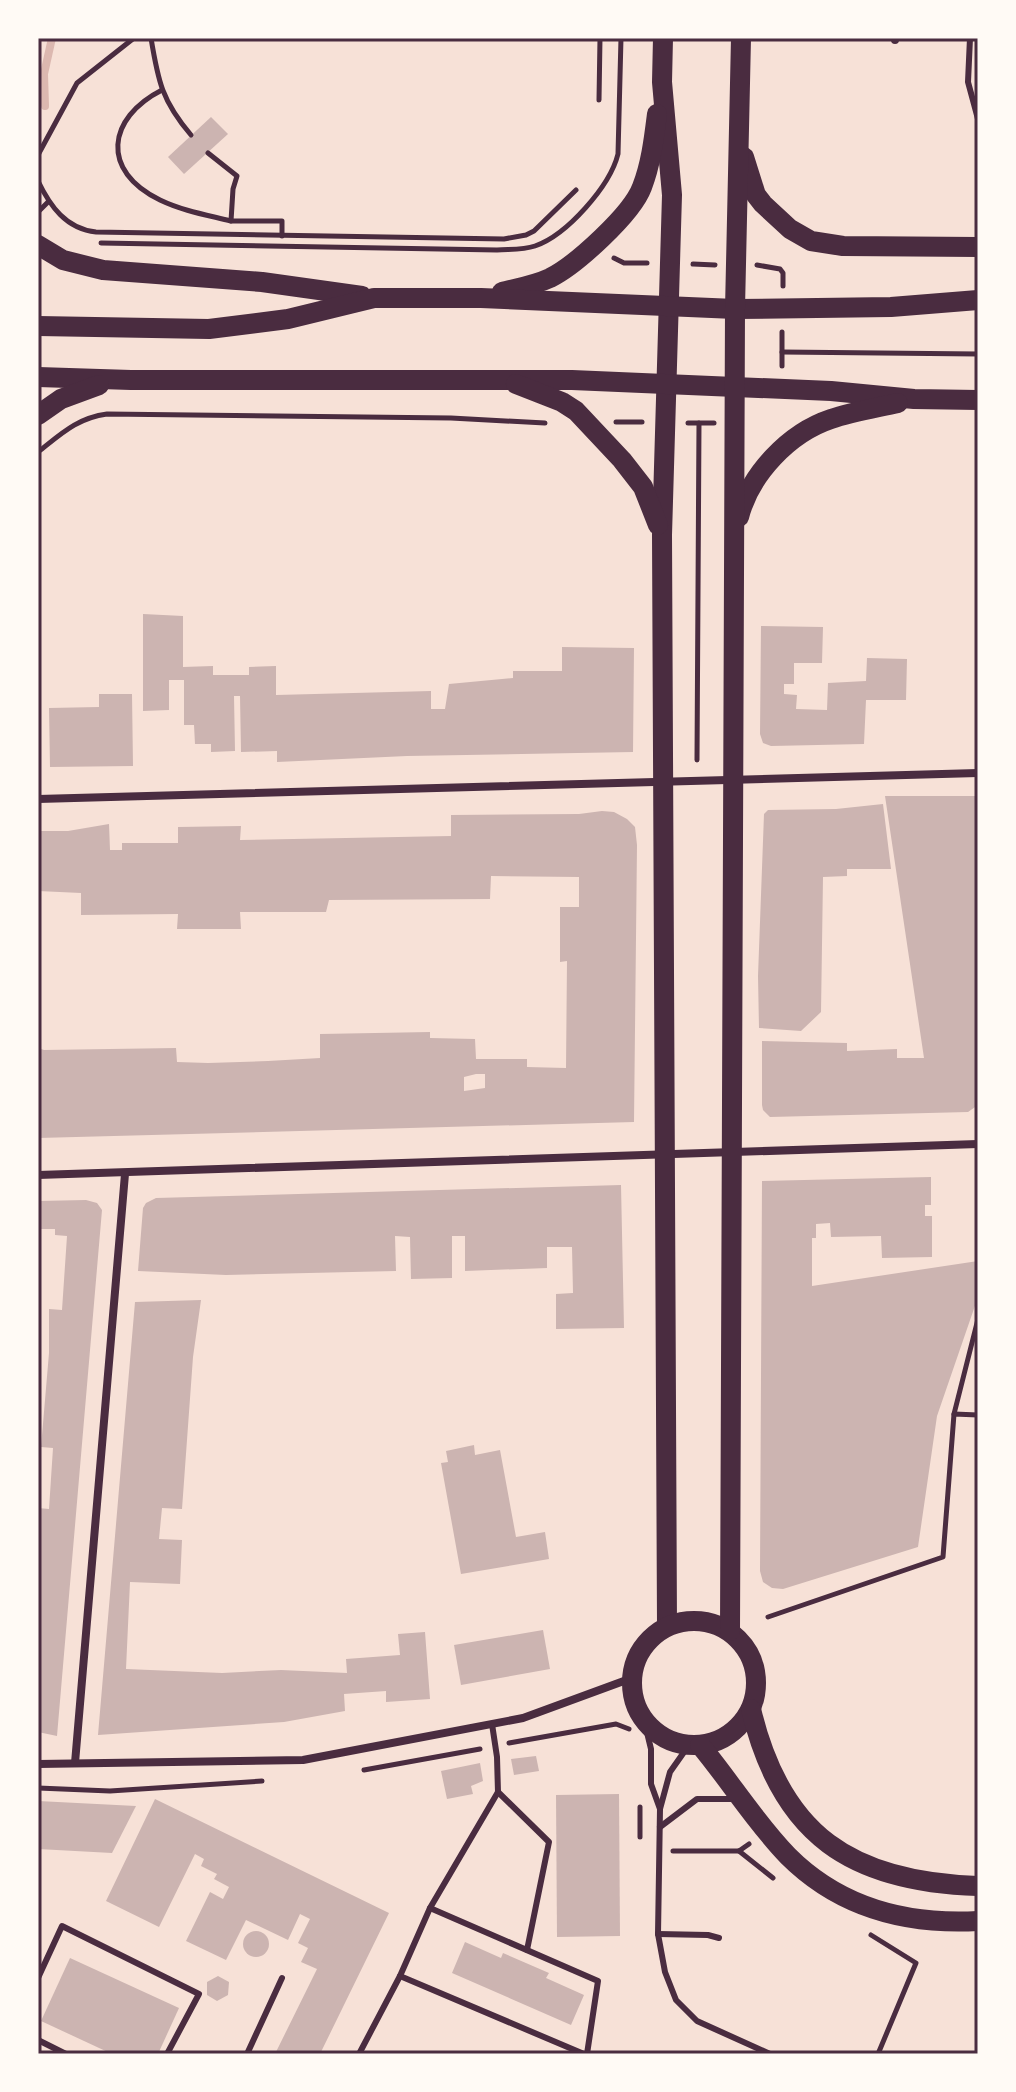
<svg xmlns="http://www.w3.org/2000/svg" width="1016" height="2092" viewBox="0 0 1016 2092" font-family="Helvetica,sans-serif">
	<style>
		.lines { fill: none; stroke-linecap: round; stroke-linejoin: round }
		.stream { stroke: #dcb8b0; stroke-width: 8 }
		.building { fill: #ccb4b1; fill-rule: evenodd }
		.path { stroke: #4a2c40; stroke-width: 5 }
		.service { stroke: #4a2c40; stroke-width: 6 }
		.minor { stroke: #4a2c40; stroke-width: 8 }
		.primary { stroke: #4a2c40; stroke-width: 20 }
		.neatline { fill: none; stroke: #4a2c40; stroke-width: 3 }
	</style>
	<rect width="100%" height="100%" fill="#f7e1d7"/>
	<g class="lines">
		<!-- stream -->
		<path class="stream" d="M45 106 44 74 52 38"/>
	</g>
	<!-- building -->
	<g class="building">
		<path d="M211 117 228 134 184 174 168 157Z"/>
		<path d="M143 614 183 616V667L213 666V675H249V667L276 666V695L431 691V709H445L449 684 513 678V671H562V647L634 648 633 752 407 756 277 762V751L241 752 240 696H234L235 751 211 752V744H195L194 725H184V680H169V710L143 711Z"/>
		<path d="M761 626 823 627 822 663H794V684H784V694L797 695 796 709 827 710 828 683 866 681 867 658 907 659 906 700H866L864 744 771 746 763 743 760 734Z"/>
		<path d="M99 694H132L133 766 50 767 49 708 99 707Z"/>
		<path d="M885 796H978V1105L968 1112 770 1117 763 1110 762 1105V1041L847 1043V1051L897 1049V1058H924Z"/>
		<path d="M883 804 891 869H847V876L823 877 821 1012 801 1031 759 1028 758 976 764 814 768 810 836 809Z"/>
		<path d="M602 811 614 812 627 819 635 827 637 845 634 1122 38 1138V1048L44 1050 176 1048 177 1062 208 1063 268 1061 320 1058V1034L430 1032V1038L475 1039 476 1059H527V1067L566 1068 567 961 560 962V907H579V877L491 876 490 899 329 900 326 912H240L241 929H177L178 914 81 915V893L38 891V831H68L109 824 110 850H122V843H178V827L241 826 240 840 451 836V815L579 814ZM476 1074H485V1088L464 1091V1077Z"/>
		<path d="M931 1177V1205H925V1216H932V1257L882 1258 881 1236 831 1237 830 1223 816 1224V1238H812V1286L978 1261V1297L937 1416 918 1547 783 1589 772 1588 763 1582 760 1571 762 1181Z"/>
		<path d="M621 1185 624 1328 556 1329V1294L573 1293 572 1247H547V1268L465 1271V1236H452V1278L411 1279 410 1237 395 1236 396 1271 226 1275 138 1271 143 1208 146 1203 156 1198Z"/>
		<path d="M86 1200 97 1203 102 1210 57 1736 38 1732V1508L49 1509 53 1448 41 1447 49 1353V1309L62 1310 67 1236 55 1235V1229H38V1201Z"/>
		<path d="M201 1300 193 1357 182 1509 162 1508 159 1539 182 1540 180 1584 130 1582 126 1669 222 1673 281 1670 347 1673 346 1659 400 1655 398 1634 425 1632 430 1699 386 1702V1691L344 1694 345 1711 284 1722 98 1735 135 1302Z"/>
		<path d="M474 1445 475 1455 500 1450 516 1537 545 1532 549 1559 461 1574 441 1463 448 1462 446 1451Z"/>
		<path d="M543 1630 550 1669 461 1685 454 1645Z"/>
		<path d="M536 1756 539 1771 514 1775 511 1759Z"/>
		<path d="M480 1763 483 1781 471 1786 473 1794 447 1799 441 1771Z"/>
		<path d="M619 1794 620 1936 557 1937 556 1795Z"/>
		<path d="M155 1799 389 1913 320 2054H275L317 1969 301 1962 308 1948 298 1943 310 1919 300 1914 288 1940 246 1920 226 1960 186 1941 210 1892 223 1899 229 1887 214 1879 217 1874 201 1866 204 1859 195 1854 159 1927 106 1901Z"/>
		<path d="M38 1801 136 1806 112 1853 38 1849Z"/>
		<circle cx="256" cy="1944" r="13"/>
		<path d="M465 1942 501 1958 503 1953 549 1973 546 1978 584 1995 571 2025 452 1973Z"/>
		<path d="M70 1958 179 2008 158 2054H112L41 2021Z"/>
		<path d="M218 1976 229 1982 228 1995 217 2001 207 1995V1982Z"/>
	</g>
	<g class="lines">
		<!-- path -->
		<g class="path">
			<path d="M151 38C158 81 162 101 191 135"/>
			<path d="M162 90C107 118 100 171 160 200 183 211 207 215 231 221"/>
			<path d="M599 100 600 38"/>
			<path d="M208 153 237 176 233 189 231 221H282V236"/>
			<path d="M38 155 77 83 134 38"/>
			<path d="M38 181C50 206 66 229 96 232L504 239 526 235 534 231 576 190"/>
			<path d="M38 212 48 202"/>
			<path d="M101 243 497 250C510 249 523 250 535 246 567 235 610 186 618 154L621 38"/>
			<path d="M614 258 624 263H647"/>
			<path d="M693 264 715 265"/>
			<path d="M757 265 780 269 783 273V286"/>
			<path d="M782 352 978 354"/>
			<path d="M782 366V332"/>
			<path d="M616 422H642"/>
			<path d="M688 423H714"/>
			<path d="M38 452C61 434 77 418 107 414L451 418 545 423"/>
			<path d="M697 760 699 423"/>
			<path d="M954 1414 978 1319"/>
			<path d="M768 1617 943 1557 954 1414 978 1415"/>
			<path d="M509 1743 616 1724 629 1729"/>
			<path d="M364 1770 480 1749"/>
			<path d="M38 1788 110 1791 262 1781"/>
			<path d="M640 1837V1807"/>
			<path d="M673 1851H739L749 1844"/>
			<path d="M739 1851 773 1878"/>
			<path d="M871 1935 916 1963 878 2054"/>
		</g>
		<!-- service -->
		<g class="service">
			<path d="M970 38 968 82 978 119"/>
			<path d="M644 1720 651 1749V1784L660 1809"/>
			<path d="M689 1745 670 1772 660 1809 658 1934 665 1972 676 2000 697 2021 770 2054"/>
			<path d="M498 1792 549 1842 527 1950"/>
			<path d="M660 1827 697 1799H735"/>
			<path d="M430 1908 598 1981 587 2054"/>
			<path d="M658 1934 708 1935 719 1938"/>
			<path d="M400 1976 584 2054"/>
			<path d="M38 1978 62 1926 199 1994 167 2054"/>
			<path d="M38 2040 66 2054"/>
			<path d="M247 2054 282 1978"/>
			<path d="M359 2054 400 1976 430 1908 498 1792 497 1757 492 1724"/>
		</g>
		<!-- minor -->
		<g class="minor">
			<path d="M895 40V38"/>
			<path d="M38 799 978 773"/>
			<path d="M38 1175 978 1144"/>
			<path d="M75 1763 125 1174"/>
			<path d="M38 1764 303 1760 523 1718 632 1678"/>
		</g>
		<!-- primary -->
		<g class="primary">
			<path d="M663 38 662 82 672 195 662 535 667 1626"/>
			<path d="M744 157 756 195 763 204 790 229 811 241 843 246 978 247"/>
			<path d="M38 245 63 260 103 270 262 282 362 296"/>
			<path d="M502 292C518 288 535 285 550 278 576 265 632 214 642 187 651 164 654 138 657 114"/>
			<path d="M38 326 209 329 288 319 374 298H481L735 309 891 307 978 300"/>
			<path d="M38 377 131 380H572L831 391 914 399 978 400"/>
			<path d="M516 384 562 402 576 411 622 460 643 487 658 525"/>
			<path d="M38 415 61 399 99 385"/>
			<path d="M739 517C750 474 789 433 831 419 852 412 876 408 898 403"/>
			<circle cx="694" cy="1683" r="62"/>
			<path d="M730 1631 735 309 741 38"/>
			<path d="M751 1709C781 1836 852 1882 978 1886"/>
			<path d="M700 1745C730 1781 755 1822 788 1856 840 1908 906 1925 978 1921"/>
		</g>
	</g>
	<!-- border -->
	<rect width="1016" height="2092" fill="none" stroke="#fffaf5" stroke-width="80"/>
	<rect x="40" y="40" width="936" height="2012" class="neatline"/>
</svg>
